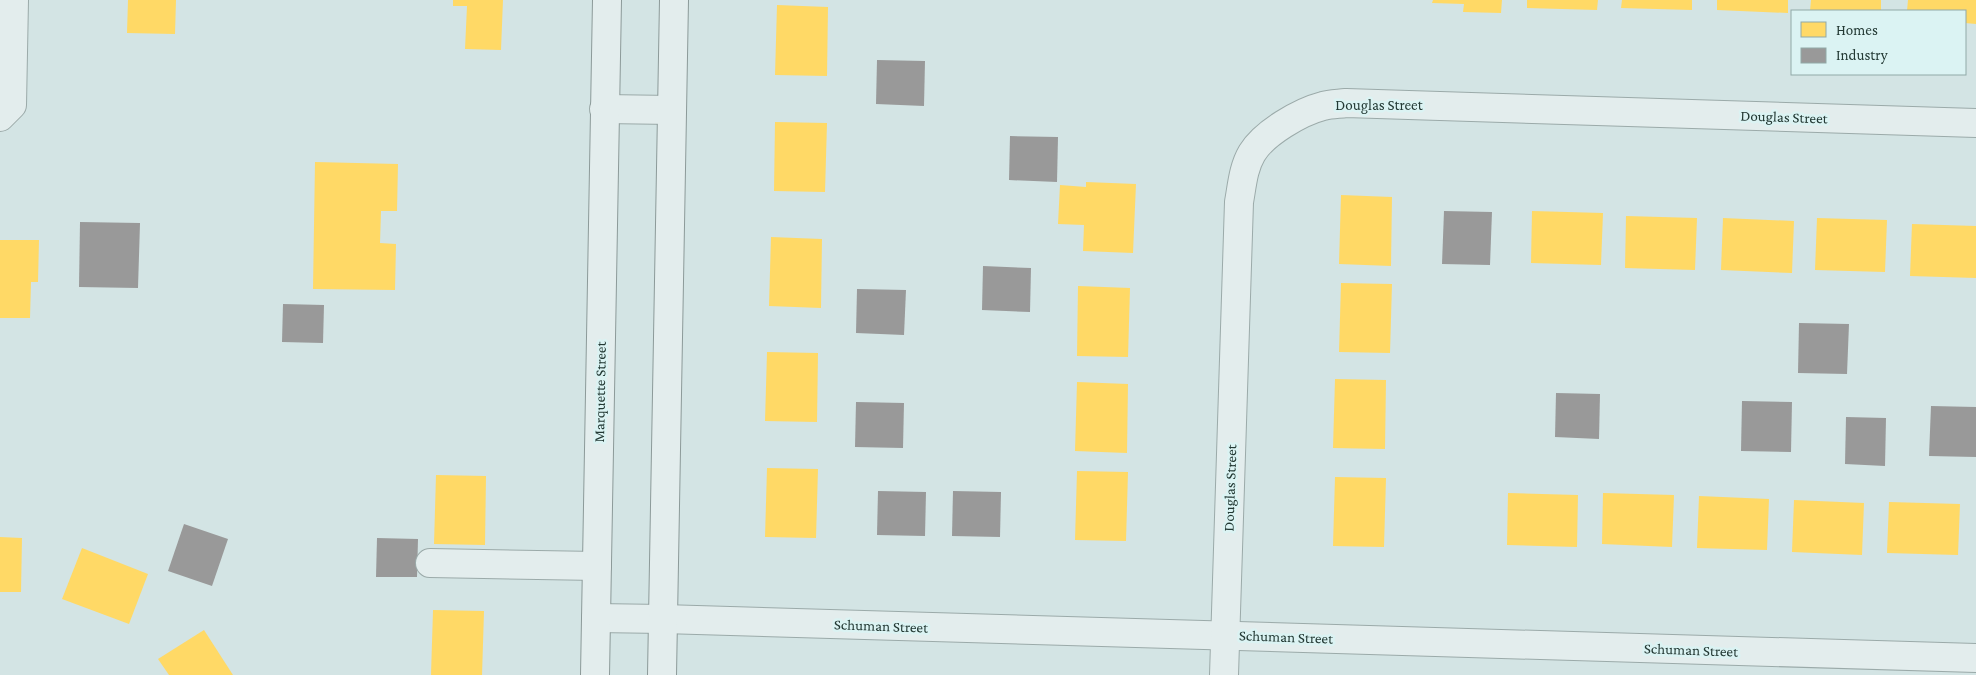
<svg xmlns="http://www.w3.org/2000/svg" width="1976" height="675" viewBox="0 0 1976 675" font-family="'Crimson Pro',serif">
	<style>
		.homes { fill: #ffd966 }
		.industry { fill: #999 }
		.lines { fill: none; stroke-linecap: round; stroke-linejoin: round }
		.street-casing { stroke: #9baaa9; stroke-width: 30 }
		.secondary-casing { stroke: #8c9a99; stroke-width: 30 }
		.street { stroke: #e3eded; stroke-width: 28 }
		.secondary { stroke: #e3eded; stroke-width: 28 }
		.labels { text-anchor: middle; stroke-width: 5; stroke-linejoin: round; paint-order: stroke }
		.street-label { font-size: 15px; fill: #233934; stroke: #dbf3f3 }
	</style>
	<rect width="100%" height="100%" fill="#d3e4e4"/>
	<!-- homes -->
	<g class="homes">
		<path d="M128 0H176L175 34 127 33Z"/>
		<path d="M453 0H503L501 50 465 49 467 6H453Z"/>
		<path d="M1433 0H1502L1501 13 1463 12 1464 4 1432 3Z"/>
		<path d="M1527 0H1598L1597 10 1527 8Z"/>
		<path d="M1622 0H1692V10L1621 8Z"/>
		<path d="M1717 0H1788V13L1717 10Z"/>
		<path d="M1811 0H1881V11H1810Z"/>
		<path d="M1908 0H1976V24L1965 23V11H1907Z"/>
		<path d="M777 5 828 7 827 76 775 75Z"/>
		<path d="M775 122 827 123 825 192 774 191Z"/>
		<path d="M315 162 398 164 397 211H381L380 243 396 244 395 290 313 289Z"/>
		<path d="M1086 182 1136 184 1133 253 1083 251 1084 225 1058 224 1060 185 1086 187Z"/>
		<path d="M1341 195 1392 197 1391 266 1339 264Z"/>
		<path d="M1532 211 1603 213 1601 265 1531 263Z"/>
		<path d="M1626 216 1697 218 1695 270 1625 268Z"/>
		<path d="M1723 218 1794 221 1792 273 1721 270Z"/>
		<path d="M1817 218 1887 220 1885 272 1815 270Z"/>
		<path d="M1912 224 1976 226V278L1910 276Z"/>
		<path d="M771 237 822 239 821 308 769 306Z"/>
		<path d="M0 240H39L38 282H31L30 318H0Z"/>
		<path d="M1341 283 1392 284 1390 353 1339 352Z"/>
		<path d="M1078 286 1130 288 1128 357 1077 356Z"/>
		<path d="M767 352 818 353 817 422 765 421Z"/>
		<path d="M1335 379 1386 380 1385 449 1333 448Z"/>
		<path d="M1077 382 1128 384 1127 453 1075 451Z"/>
		<path d="M767 468 818 469 816 538 765 537Z"/>
		<path d="M1077 471 1128 472 1126 541 1075 540Z"/>
		<path d="M436 475 486 476 485 545 434 544Z"/>
		<path d="M1335 477 1386 478 1384 547 1333 546Z"/>
		<path d="M1508 493 1578 495 1577 547 1507 545Z"/>
		<path d="M1603 493 1674 495 1672 547 1602 544Z"/>
		<path d="M1699 496 1769 499 1767 550 1697 548Z"/>
		<path d="M1794 500 1864 503 1862 555 1792 552Z"/>
		<path d="M1889 502 1960 504 1958 555 1887 553Z"/>
		<path d="M0 537 22 538 21 592H0Z"/>
		<path d="M82 548 148 574 129 624 62 599Z"/>
		<path d="M433 610 484 611 482 675H431Z"/>
		<path d="M204 630 233 675H169L158 659Z"/>
	</g>
	<!-- industry -->
	<g class="industry">
		<path d="M877 60 925 61 924 106 876 104Z"/>
		<path d="M1010 136 1058 137 1057 182 1009 180Z"/>
		<path d="M1444 211 1492 212 1490 265 1442 264Z"/>
		<path d="M80 222 140 223 138 288 79 287Z"/>
		<path d="M983 266 1031 268 1030 312 982 310Z"/>
		<path d="M857 289 906 290 904 335 856 333Z"/>
		<path d="M283 304 324 305 323 343 282 342Z"/>
		<path d="M1799 323 1849 324 1847 374 1798 373Z"/>
		<path d="M1556 393 1600 394 1599 439 1555 437Z"/>
		<path d="M1742 401 1792 402 1791 452 1741 451Z"/>
		<path d="M856 402 904 403 903 448 855 447Z"/>
		<path d="M1931 406 1976 407V457L1929 456Z"/>
		<path d="M1846 417 1886 418 1885 466 1845 464Z"/>
		<path d="M878 491 926 492 925 536 877 535Z"/>
		<path d="M953 491 1001 492 1000 537 952 536Z"/>
		<path d="M184 524 228 539 212 586 168 571Z"/>
		<path d="M377 538 418 539 417 577H376Z"/>
	</g>
	<g class="lines">
		<!-- street casing -->
		<g class="street-casing">
			<g id="street">
				<path d="M604 109 672 110"/>
				<path d="M0 117 12 105 14 0"/>
				<path d="M430 563 597 566"/>
				<path d="M596 618 663 619 1976 658"/>
				<path d="M1224 675 1239 202C1242 186 1243 168 1252 153 1264 133 1300 112 1323 106 1330 104 1338 104 1346 103L1976 123"/>
			</g>
		</g>
		<!-- secondary casing -->
		<g class="secondary-casing">
			<g id="secondary">
				<path d="M595 675 607 0"/>
				<path d="M662 675 674 0"/>
			</g>
		</g>
		<!-- street -->
		<use href="#street" class="street"/>
		<!-- secondary -->
		<use href="#secondary" class="secondary"/>
	</g>
	<g class="labels">
		<!-- street labels -->
		<g class="street-label">
			<text x="1379" y="110">Douglas Street</text>
			<text transform="translate(1784 117) rotate(2)" y="5">Douglas Street</text>
			<text transform="translate(600 392) rotate(-89)" y="5">Marquette Street</text>
			<text transform="translate(1230 488) rotate(-88)" y="5">Douglas Street</text>
			<text transform="translate(881 626) rotate(2)" y="5">Schuman Street</text>
			<text transform="translate(1286 637) rotate(2)" y="5">Schuman Street</text>
			<text transform="translate(1691 650) rotate(2)" y="5">Schuman Street</text>
		</g>
	</g>
	<!-- legend -->
	<rect x="1791" y="10" width="175" height="65" fill="#dbf3f3" stroke="#91a9a7"/>
	<rect x="1801" y="22" width="25" height="15" fill="#ffd966" stroke="#91a9a7"/>
	<text x="1836" y="35" font-size="15" fill="#233934">Homes</text>
	<rect x="1801" y="48" width="25" height="15" fill="#999999" stroke="#91a9a7"/>
	<text x="1836" y="60" font-size="15" fill="#233934">Industry</text>
</svg>
